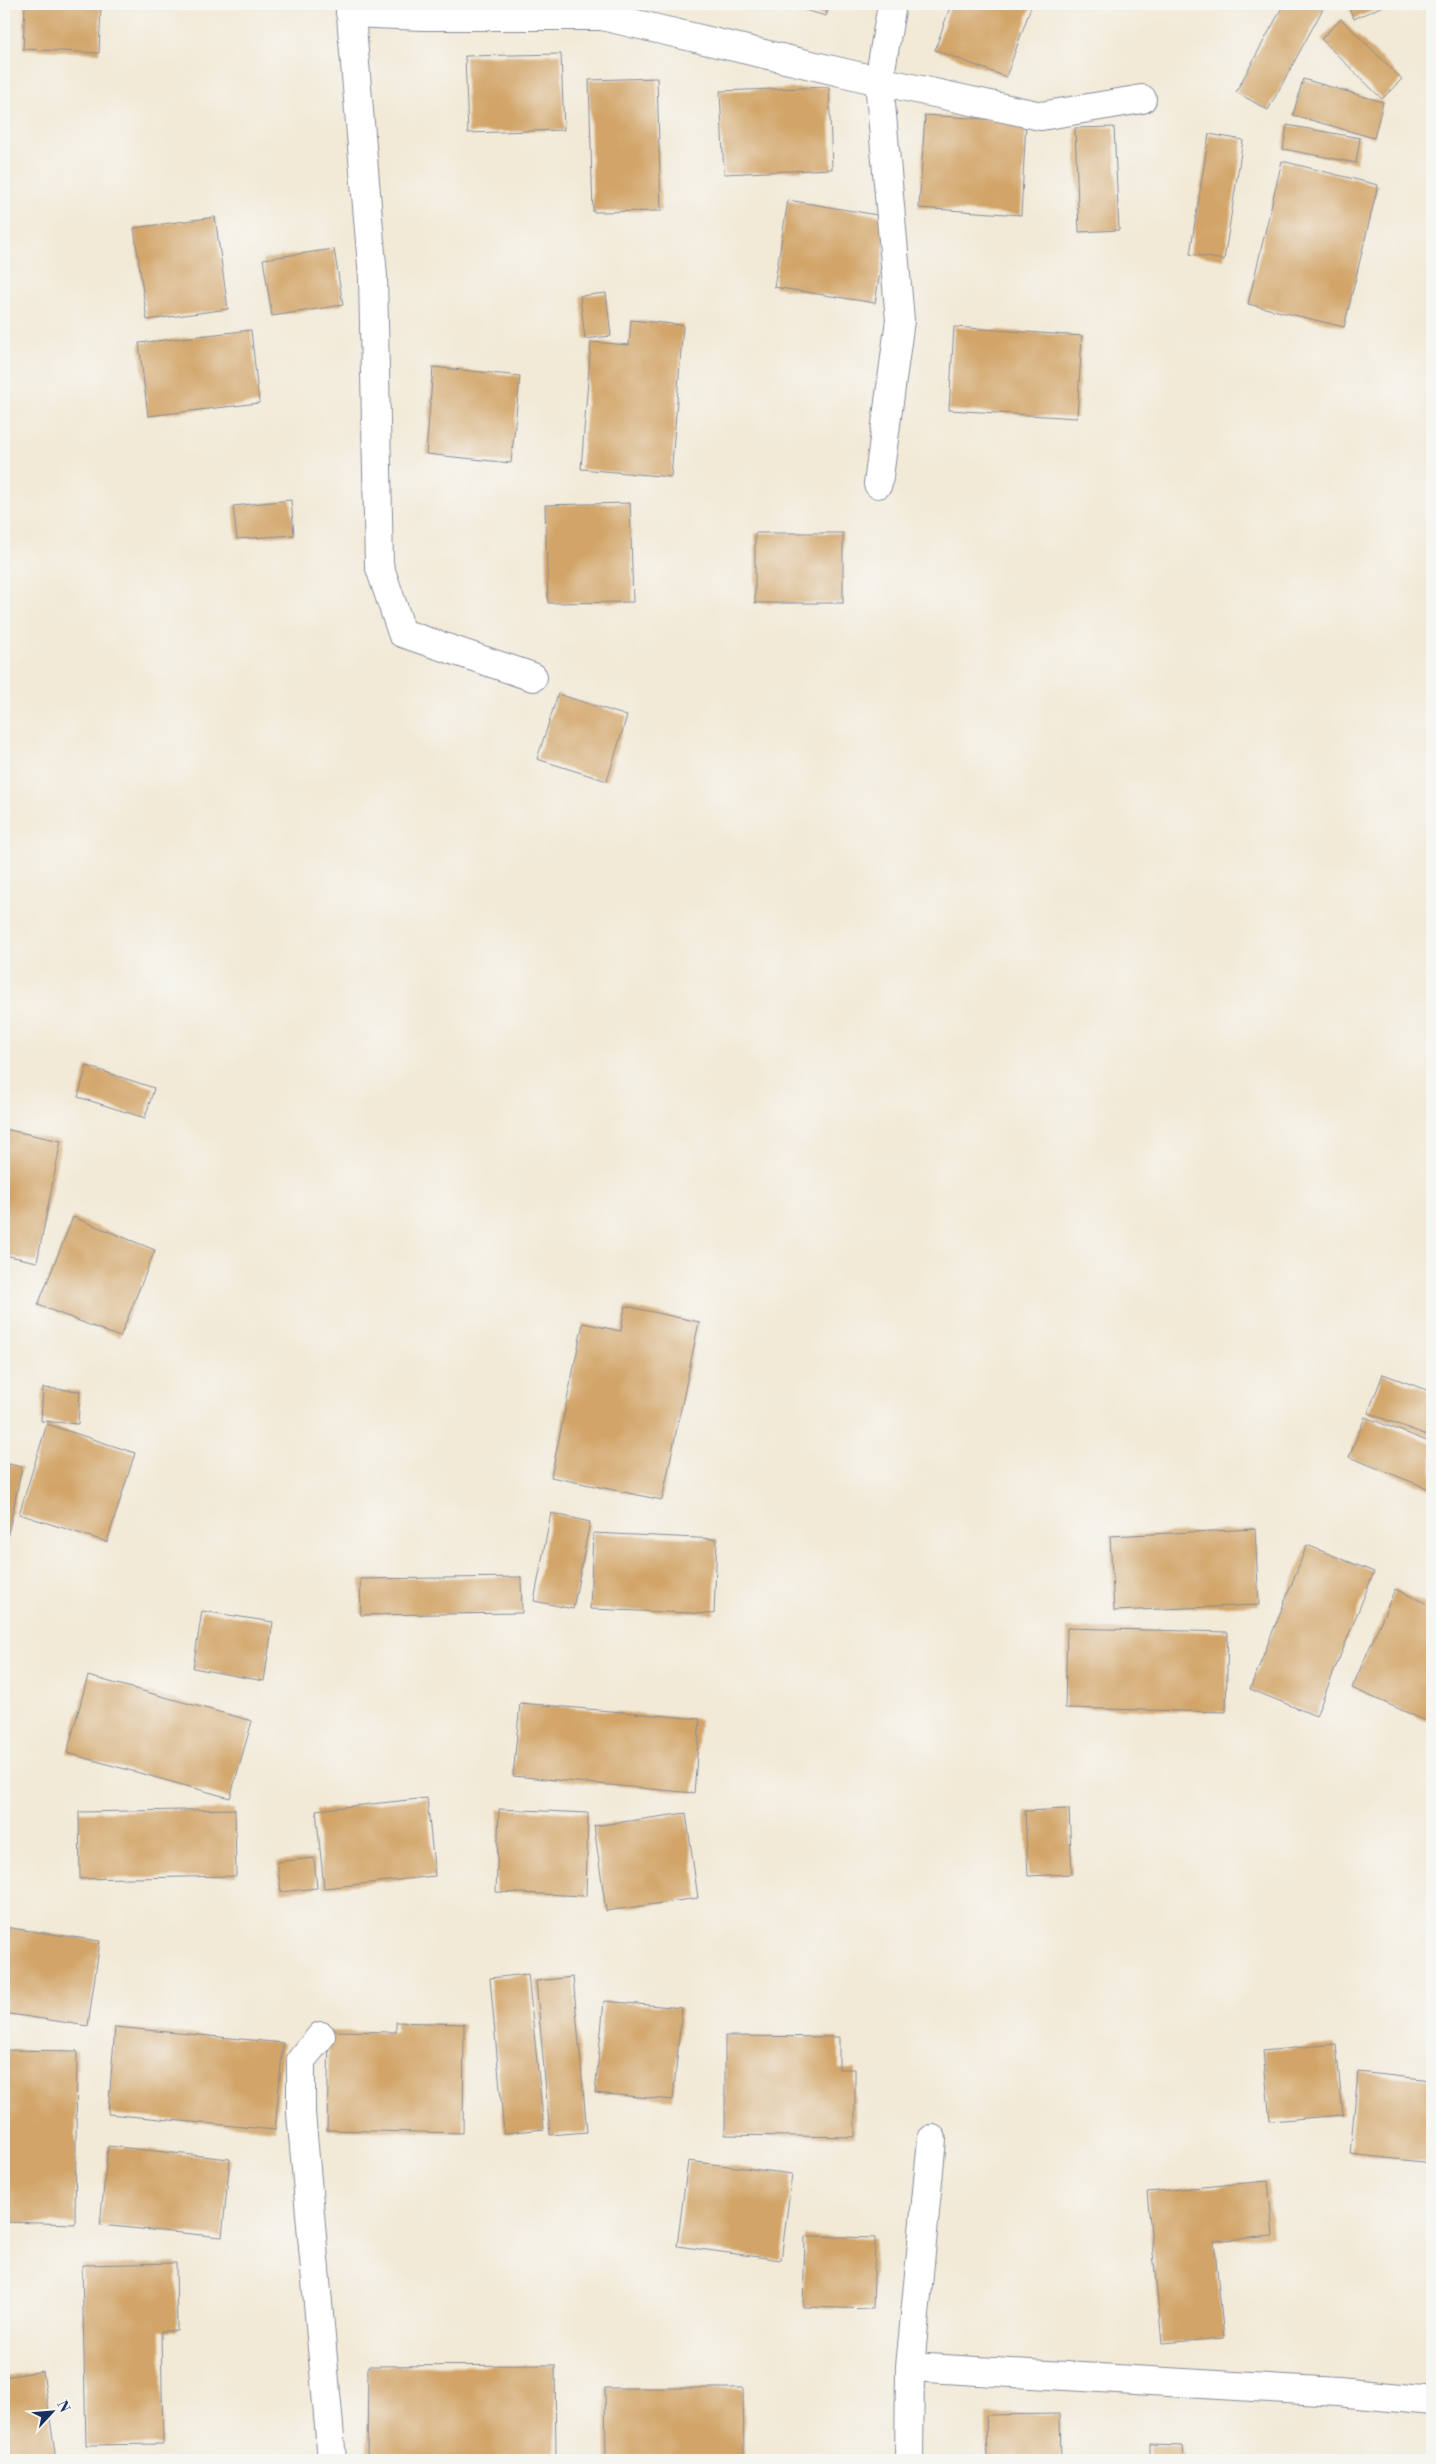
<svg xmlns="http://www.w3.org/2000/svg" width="1436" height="2464" viewBox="0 0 1436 2464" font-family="'Libre Bodoni',serif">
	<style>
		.building { fill: #d2a468 }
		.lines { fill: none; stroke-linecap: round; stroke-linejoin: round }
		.minor-casing { stroke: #868c9a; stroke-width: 30 }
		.minor { stroke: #fff; stroke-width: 28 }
	</style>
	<rect width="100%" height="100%" fill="#f6f6f2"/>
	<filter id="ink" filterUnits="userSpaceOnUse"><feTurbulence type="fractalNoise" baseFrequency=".02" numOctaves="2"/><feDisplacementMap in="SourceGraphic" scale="10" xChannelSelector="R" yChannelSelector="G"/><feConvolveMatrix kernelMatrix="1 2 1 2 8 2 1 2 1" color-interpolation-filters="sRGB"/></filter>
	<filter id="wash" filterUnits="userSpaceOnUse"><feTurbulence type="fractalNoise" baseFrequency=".0096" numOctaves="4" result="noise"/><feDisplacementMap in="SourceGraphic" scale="20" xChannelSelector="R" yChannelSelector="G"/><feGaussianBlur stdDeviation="1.12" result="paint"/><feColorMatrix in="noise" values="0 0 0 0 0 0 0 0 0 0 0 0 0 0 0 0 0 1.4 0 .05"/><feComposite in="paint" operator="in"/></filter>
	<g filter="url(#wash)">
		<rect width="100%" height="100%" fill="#f2e9d6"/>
		<g id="blocks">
			<!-- building -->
			<g class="building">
				<path d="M25 4H101L99 53 23 49Z"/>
				<path d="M783 4H829L826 16Z"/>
				<path d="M951 4H1032L1006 77 935 50Z"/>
				<path d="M1284 4 1325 5 1268 110 1236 92Z"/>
				<path d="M1347 4H1387L1354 19Z"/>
				<path d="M1341 19 1402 79 1382 99 1321 39Z"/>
				<path d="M561 54 564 130 468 133 465 56Z"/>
				<path d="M657 78 661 211 593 212 589 80Z"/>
				<path d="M1303 79 1383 102 1374 138 1293 115Z"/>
				<path d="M829 87 832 169 724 174 720 91Z"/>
				<path d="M925 115 1026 122 1021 215 919 208Z"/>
				<path d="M1287 125 1360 138 1356 163 1283 149Z"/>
				<path d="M1114 127 1119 230 1079 232 1075 128Z"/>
				<path d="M1209 134 1243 140 1224 260 1190 254Z"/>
				<path d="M1282 161 1378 185 1344 327 1248 304Z"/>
				<path d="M788 200 889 217 875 303 774 287Z"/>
				<path d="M215 217 228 309 147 320 134 228Z"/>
				<path d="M334 249 343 305 272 316 263 259Z"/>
				<path d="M606 293 611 336 585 339 580 296Z"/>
				<path d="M631 320 683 325 671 477 581 469 591 342 629 345Z"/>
				<path d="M954 327 1082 336 1077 418 949 410Z"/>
				<path d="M251 330 259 403 148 416 139 343Z"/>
				<path d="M433 367 520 376 511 463 426 454Z"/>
				<path d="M291 500 294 535 237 539 233 506Z"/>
				<path d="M630 503 633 602 548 603 545 505Z"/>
				<rect x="755" y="533" width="88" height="70"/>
				<path d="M558 694 627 716 607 781 537 759Z"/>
				<path d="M87 1066 154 1088 145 1118 78 1097Z"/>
				<path d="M4 1129 61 1141 37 1262 4 1255Z"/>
				<path d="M73 1217 155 1250 120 1337 38 1305Z"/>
				<path d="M625 1306 699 1322 662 1500 551 1477 583 1323 621 1331Z"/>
				<path d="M1383 1374 1432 1392V1437L1368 1413Z"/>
				<path d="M43 1388 80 1391 78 1424 41 1421Z"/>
				<path d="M1365 1417 1432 1443V1490L1349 1457Z"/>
				<path d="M47 1424 135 1453 107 1542 19 1514Z"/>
				<path d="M4 1463 22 1467 5 1548H4Z"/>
				<path d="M551 1513 590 1522 573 1609 534 1601Z"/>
				<path d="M1255 1529 1259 1605 1114 1611 1110 1536Z"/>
				<path d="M593 1533 717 1539 714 1614 590 1609Z"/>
				<path d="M1307 1545 1374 1572 1316 1716 1250 1689Z"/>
				<path d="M521 1577 522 1613 361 1615 360 1579Z"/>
				<path d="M1395 1589 1432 1606V1706L1426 1721 1352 1688Z"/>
				<path d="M202 1611 273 1622 264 1681 193 1668Z"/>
				<path d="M1067 1628 1228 1632 1226 1712 1065 1708Z"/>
				<path d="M88 1676 252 1721 230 1798 67 1753Z"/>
				<path d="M520 1703 700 1719 694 1793 513 1776Z"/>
				<path d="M427 1798 435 1876 324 1888 316 1810Z"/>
				<path d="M235 1809 236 1876 80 1879 79 1812Z"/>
				<path d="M499 1809 588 1813 586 1896 496 1892Z"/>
				<path d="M1069 1809 1072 1874 1028 1876 1025 1811Z"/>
				<path d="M686 1813 698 1898 606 1911 594 1826Z"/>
				<path d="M314 1858 317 1888 281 1892 277 1862Z"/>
				<path d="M4 1927 100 1941 88 2026 4 2013Z"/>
				<path d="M528 1974 544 2129 504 2133 490 1978Z"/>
				<path d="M573 1977 587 2132 550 2135 536 1981Z"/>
				<path d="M604 2001 682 2008 673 2100 595 2093Z"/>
				<path d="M396 2022 464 2024 463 2133 327 2130 329 2031 396 2032Z"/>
				<path d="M115 2027 283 2043 275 2130 108 2114Z"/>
				<path d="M725 2036 839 2037V2069H855V2137L725 2135Z"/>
				<path d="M1336 2044 1343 2115 1270 2121 1263 2051Z"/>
				<path d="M4 2050 77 2051 75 2224 4 2222Z"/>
				<path d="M1358 2072 1432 2080V2163L1350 2154Z"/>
				<path d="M108 2146 230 2159 222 2237 100 2225Z"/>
				<path d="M688 2161 792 2174 781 2260 677 2246Z"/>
				<path d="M1268 2181 1273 2236 1214 2241 1224 2338 1162 2343 1147 2192Z"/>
				<path d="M805 2236 875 2238 873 2309 803 2307Z"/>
				<path d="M176 2263 177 2331H161L163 2444 86 2445 82 2265Z"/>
				<path d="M555 2365 556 2460H367L368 2366Z"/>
				<path d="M43 2371 56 2460H4V2377Z"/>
				<path d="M605 2388H743L744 2460H606Z"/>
				<path d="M1060 2414 1061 2460H987L986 2415Z"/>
				<path d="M1150 2445 1183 2446 1184 2460H1150Z"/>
			</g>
		</g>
	</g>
	<g filter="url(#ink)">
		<use href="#blocks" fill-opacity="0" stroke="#868c9a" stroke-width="1"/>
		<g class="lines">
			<!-- minor casing -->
			<g class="minor-casing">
				<g id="minor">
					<path d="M350 4 373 277 379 565 402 633 533 677"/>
					<path d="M350 13 423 16H602L879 81 1041 116 1142 99"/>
					<path d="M878 484 900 320 879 81 892 4"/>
					<path d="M321 2036 301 2060V2113L332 2460"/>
					<path d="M910 2367 1338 2392 1432 2401"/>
					<path d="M909 2460 910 2367 932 2139"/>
				</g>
			</g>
			<!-- minor -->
			<use href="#minor" class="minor"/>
		</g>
	</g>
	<!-- margin -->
	<rect width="1436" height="2464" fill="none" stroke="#f6f6f2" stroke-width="20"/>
	<!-- north arrow -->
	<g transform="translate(52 2412) rotate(64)" stroke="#f6f6f2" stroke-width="4" paint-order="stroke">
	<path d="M0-4L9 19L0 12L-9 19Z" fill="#1b2f5e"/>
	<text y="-8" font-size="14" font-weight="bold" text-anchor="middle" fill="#1b2f5e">N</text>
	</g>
</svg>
